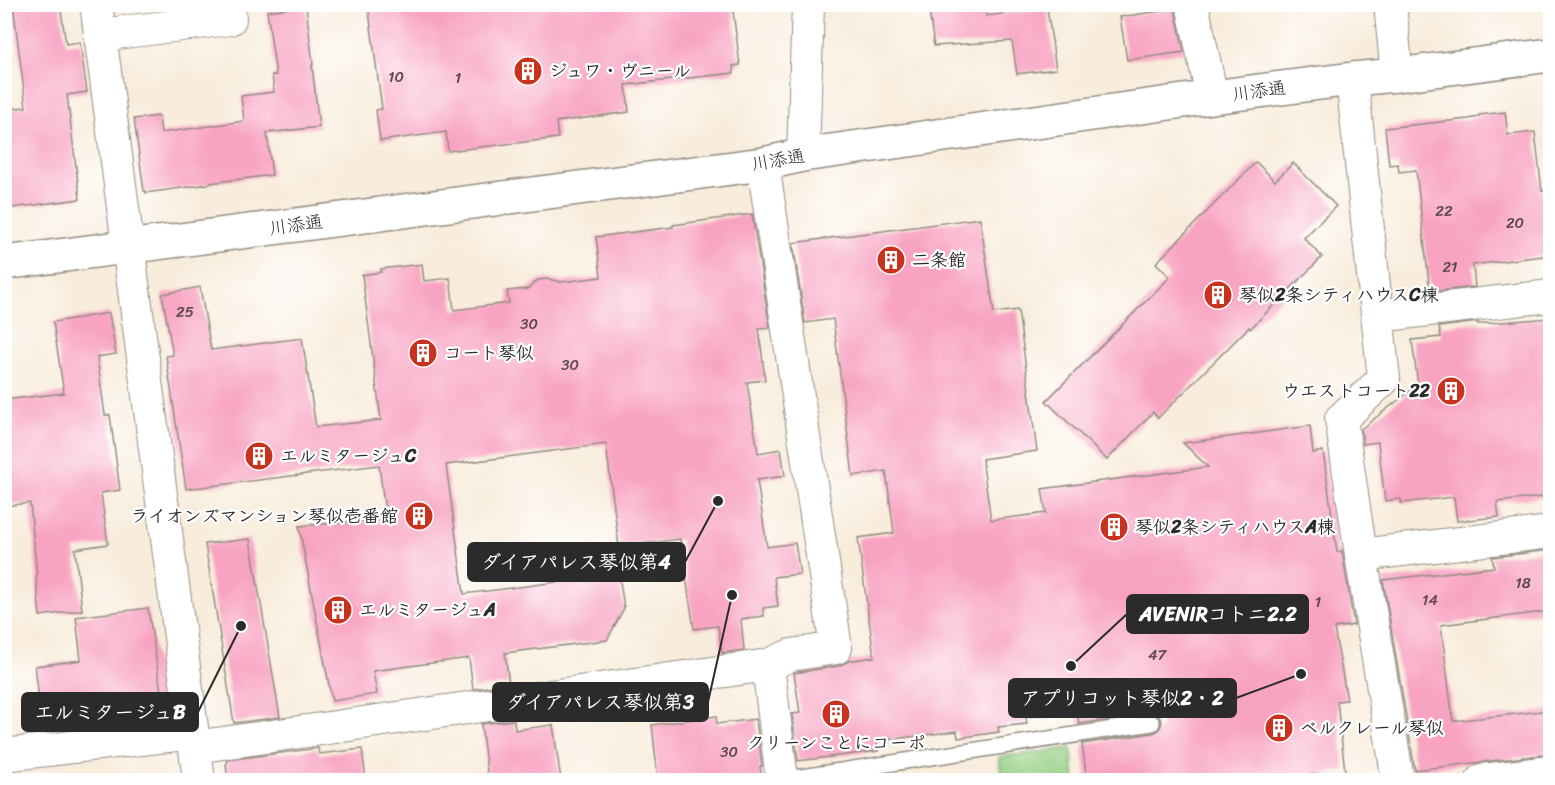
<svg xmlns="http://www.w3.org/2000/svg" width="1555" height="785" viewBox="0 0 1555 785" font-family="Sriracha,'Klee One',sans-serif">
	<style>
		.green { fill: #97d185; stroke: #617e58; stroke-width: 1.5 }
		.building { fill: #f8a3c2 }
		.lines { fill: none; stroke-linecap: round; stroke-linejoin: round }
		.lane-casing { stroke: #928c82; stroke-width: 18 }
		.street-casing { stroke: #928c82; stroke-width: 34 }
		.secondary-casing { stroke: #928c82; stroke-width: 36 }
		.lane { stroke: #fff; stroke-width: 15 }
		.street { stroke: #fff; stroke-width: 32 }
		.secondary { stroke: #fff; stroke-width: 33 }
		.labels { text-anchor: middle; stroke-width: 4.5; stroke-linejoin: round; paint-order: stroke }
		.number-label { font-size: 15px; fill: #5e4951 }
		.poi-label { font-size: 18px; font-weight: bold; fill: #2b2b2b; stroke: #fff; text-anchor: start }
		.street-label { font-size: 18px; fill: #2b2b2b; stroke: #fff }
		.leader { fill: none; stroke: #2b2b2b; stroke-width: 2 }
		.callout-dot { fill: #2b2b2b; stroke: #fff; stroke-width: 2 }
		.callout { fill: #2b2b2b; stroke: #2b2b2b; stroke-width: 2 }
		.callout-label { font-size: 20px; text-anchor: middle; font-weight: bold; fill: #fff }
	</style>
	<rect width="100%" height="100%" fill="#fff"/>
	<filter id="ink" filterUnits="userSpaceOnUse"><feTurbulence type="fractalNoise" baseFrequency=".0167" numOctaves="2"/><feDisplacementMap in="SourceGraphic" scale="12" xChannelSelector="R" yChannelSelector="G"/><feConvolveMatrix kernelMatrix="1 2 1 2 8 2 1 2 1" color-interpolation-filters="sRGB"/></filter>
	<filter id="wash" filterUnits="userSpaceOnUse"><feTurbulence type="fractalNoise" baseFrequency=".008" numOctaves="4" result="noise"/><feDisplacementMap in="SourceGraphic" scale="24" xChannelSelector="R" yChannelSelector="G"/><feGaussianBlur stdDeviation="1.35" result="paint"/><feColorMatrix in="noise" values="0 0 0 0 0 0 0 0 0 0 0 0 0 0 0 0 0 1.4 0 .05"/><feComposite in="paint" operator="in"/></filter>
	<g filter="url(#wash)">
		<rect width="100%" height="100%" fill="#f8ecda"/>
		<!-- green -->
		<path class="green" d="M1071 748 1075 780H1002L999 757Z"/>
		<g id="blocks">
			<!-- building -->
			<g class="building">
				<path d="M13 4H60L66 44 80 42 87 92 67 95 80 199 4 209V109L26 107Z"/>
				<path d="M368 4H542V7L577 4H732L740 65 733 66 734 73 626 85 629 112 556 122 558 138 448 151 446 132 380 141 376 110 382 109Z"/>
				<path d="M928 4H986V16L1047 8 1056 69 1017 74 1012 41 934 46Z"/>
				<path d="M306 6 313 65H312L319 127 267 133 272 175 210 183V184L146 193V191H144L134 119 159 116 161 133 244 121 241 96 274 92 272 75H276L267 11Z"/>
				<path d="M1175 9 1184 52 1127 60 1120 17Z"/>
				<path d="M1505 112 1508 135 1535 132 1542 191 1551 190V255L1473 265 1475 287 1430 292 1416 170 1399 172 1398 164 1389 165 1385 128 1468 119 1479 117V115Z"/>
				<path d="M1256 162 1275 181 1293 163 1336 206 1304 238 1322 257 1250 329 1249 327 1158 418 1153 412 1107 460 1046 401 1170 277 1156 263Z"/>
				<path d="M752 214 770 328 759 329 765 380 747 382 758 453 781 449 785 476 757 480 767 547 795 543 800 574 774 577 778 606 763 608 764 616 741 619 744 650 722 653 718 626 694 629 680 539 619 547 606 444 446 465 464 594 619 574 624 608 607 640 505 653 509 684 473 689 469 658 373 671 377 694 332 701 299 526 386 519 379 465 186 489 166 356 173 355 162 294 200 287 211 350 302 338 316 427 381 420 362 275 381 272V269L422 264 424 281 450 278 454 310 509 303 507 291 528 289 538 280 548 279 561 282 601 277 596 237 673 227V225Z"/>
				<path d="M980 218 994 313 1018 310 1037 451 982 459 991 520 1046 513 1042 489 1208 467 1183 443 1310 426 1313 453 1323 451 1337 552 1342 551 1354 625 1334 628 1347 700 1337 701 1345 771 1265 780H1087L1082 744 1153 733 1159 730 1162 722 1159 716 1155 714 1151 713 1079 724 1077 711 1026 717 1027 724 998 727 999 732 958 738 957 731 877 741 878 751 798 761 792 714 800 713 794 673 839 666 848 661 874 657 858 538 894 533 886 471 853 476 833 319 805 323 793 243Z"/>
				<path d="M109 313 116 354 97 357 105 415H110L120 490 101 493 108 544 75 549 82 610 40 616 36 578 37 577 30 503 4 506V400L64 393 53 322Z"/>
				<path d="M1551 318V496L1497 502 1499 517 1457 521 1454 497 1401 503V499L1385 501 1378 442 1363 444 1361 429 1418 385 1412 340 1441 337 1439 327 1478 322V324Z"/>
				<path d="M250 539 280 717 234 723 205 544Z"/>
				<path d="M1551 550V611L1441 625 1453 721 1551 710V754L1415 770 1383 580 1494 567 1492 557Z"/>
				<path d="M148 608 162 698 85 707V712L41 717 35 666 81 660 76 617Z"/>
				<path d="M716 716 717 724 756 719 762 766H760L762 780H704L703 778 677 780H658L652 725Z"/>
				<path d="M514 720 515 730 553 725 561 780H488L481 724Z"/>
				<path d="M318 748 319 754 362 749 366 780H228L226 765 228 760Z"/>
			</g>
		</g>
	</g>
	<g filter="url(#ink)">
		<use href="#blocks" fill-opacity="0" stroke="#928c82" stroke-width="1.5"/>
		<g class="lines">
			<!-- lane casing -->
			<g class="lane-casing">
				<path id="lane" d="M782 780 1152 723"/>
			</g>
			<!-- street casing -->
			<g class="street-casing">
				<g id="street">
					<path d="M96 4 199 780"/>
					<path d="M1192 4 1212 97"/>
					<path d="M1390 4 1397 75"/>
					<path d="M100 35 230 19 228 4"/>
					<path d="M1352 79 1384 379 1341 419 1361 555"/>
					<path d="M803 155 808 4"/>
					<path d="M763 164 836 648 791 655 768 665"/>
					<path d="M1378 316 1550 296"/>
					<path d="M195 747 768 665 782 780"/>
					<path d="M4 755 193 733"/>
					<path d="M1398 780 1361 555 1550 532"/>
					<path d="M1482 780 1550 772"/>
				</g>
			</g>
			<!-- secondary casing -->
			<g class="secondary-casing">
				<path id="secondary" d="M4 263 763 164 803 155 1212 97 1352 79 1397 75 1550 55"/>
			</g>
			<!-- lane -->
			<use href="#lane" class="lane"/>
			<!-- street -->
			<use href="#street" class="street"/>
			<!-- secondary -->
			<use href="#secondary" class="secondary"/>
		</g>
	</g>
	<!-- icons -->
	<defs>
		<g id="building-disc" transform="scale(1.5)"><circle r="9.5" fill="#c8321e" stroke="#fff"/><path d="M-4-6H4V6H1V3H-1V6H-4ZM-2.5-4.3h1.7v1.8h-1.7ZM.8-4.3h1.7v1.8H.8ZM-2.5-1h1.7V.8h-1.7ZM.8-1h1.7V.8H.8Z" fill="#fff"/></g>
	</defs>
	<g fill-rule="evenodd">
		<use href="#building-disc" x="528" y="71"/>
		<use href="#building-disc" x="891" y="260"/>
		<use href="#building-disc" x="1218" y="295"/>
		<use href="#building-disc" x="423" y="353"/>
		<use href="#building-disc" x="1451" y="391"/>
		<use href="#building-disc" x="259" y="456"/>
		<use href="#building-disc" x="419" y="516"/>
		<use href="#building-disc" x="1114" y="527"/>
		<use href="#building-disc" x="338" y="610"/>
		<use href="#building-disc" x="836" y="714"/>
		<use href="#building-disc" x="1279" y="728"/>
	</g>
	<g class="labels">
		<!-- number labels -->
		<g class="number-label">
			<text x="396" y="82">10</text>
			<text x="458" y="83">1</text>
			<text x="1444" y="216">22</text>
			<text x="1515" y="228">20</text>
			<text x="1450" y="272">21</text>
			<text x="185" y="317">25</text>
			<text x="529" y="329">30</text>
			<text x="570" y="370">30</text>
			<text x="1523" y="588">18</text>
			<text x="1430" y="605">14</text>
			<text x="1318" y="607">1</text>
			<text x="1157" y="660">47</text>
			<text x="729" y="757">30</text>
		</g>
		<!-- poi labels -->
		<g class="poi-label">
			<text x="549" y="77">ジュワ・ヴニール</text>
			<text x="912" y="266">二条館</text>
			<text x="1239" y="301">琴似2条シティハウスC棟</text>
			<text x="444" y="359">コート琴似</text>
			<text x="1430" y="397" text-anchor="end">ウエストコート22</text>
			<text x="280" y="462">エルミタージュC</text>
			<text x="398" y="522" text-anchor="end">ライオンズマンション琴似壱番館</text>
			<text x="1135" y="533">琴似2条シティハウスA棟</text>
			<text x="359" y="616">エルミタージュA</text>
			<text x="1300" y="734">ベルクレール琴似</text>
			<text x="836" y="749" text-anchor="middle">クリーンことにコーポ</text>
		</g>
		<!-- street labels -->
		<g class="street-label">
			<text transform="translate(1259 91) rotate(-8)" y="6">川添通</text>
			<text transform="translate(778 160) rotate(-10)" y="6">川添通</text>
			<text transform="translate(296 225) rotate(-8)" y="6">川添通</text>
		</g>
	</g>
	<!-- callouts -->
	<path class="leader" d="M718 501L685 562M1071 666L1127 614M1301 674L1236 698M732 595L708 702M241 626L198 712"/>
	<g class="callout-dot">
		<circle cx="718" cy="501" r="6"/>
		<circle cx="1071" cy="666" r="6"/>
		<circle cx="1301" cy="674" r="6"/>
		<circle cx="732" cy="595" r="6"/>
		<circle cx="241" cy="626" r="6"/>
	</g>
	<g class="callout">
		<rect x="468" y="543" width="217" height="38" rx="6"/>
		<rect x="1127" y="595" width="181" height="38" rx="6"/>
		<rect x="1009" y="679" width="227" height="38" rx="6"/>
		<rect x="493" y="683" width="215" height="38" rx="6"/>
		<rect x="22" y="693" width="176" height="38" rx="6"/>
	</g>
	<g class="callout-label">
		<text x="576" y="569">ダイアパレス琴似第4</text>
		<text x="1218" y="621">AVENIRコトニ2.2</text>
		<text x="1122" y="705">アプリコット琴似2・2</text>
		<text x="600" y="709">ダイアパレス琴似第3</text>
		<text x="110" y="719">エルミタージュB</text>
	</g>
	<!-- margin -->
	<rect width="1555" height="785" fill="none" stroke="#fff" stroke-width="24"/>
</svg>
